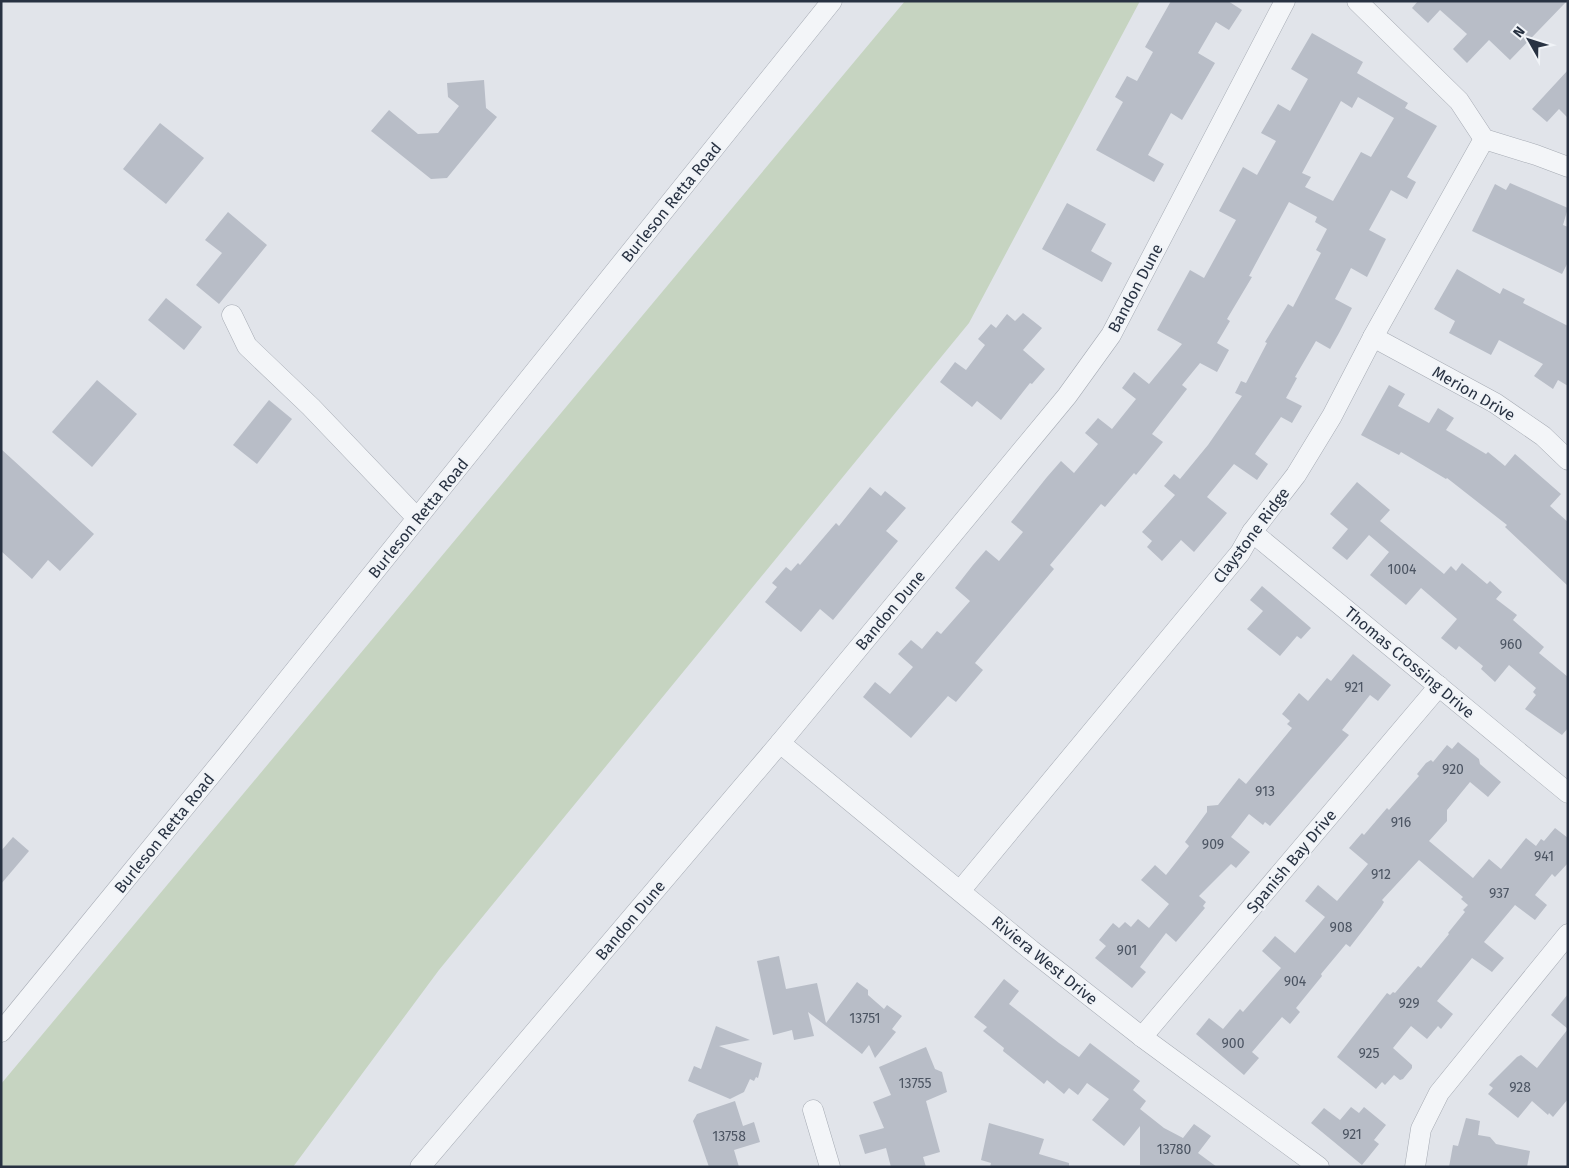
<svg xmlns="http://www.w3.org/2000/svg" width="1569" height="1168" viewBox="0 0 1569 1168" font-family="'Fira Sans',sans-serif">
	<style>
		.green { fill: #c6d4c1 }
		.building { fill: #b8bdc7; fill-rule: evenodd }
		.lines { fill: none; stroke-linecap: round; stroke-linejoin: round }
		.minor-casing { stroke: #a6abb4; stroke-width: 21 }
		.minor { stroke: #f3f5f8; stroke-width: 20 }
		.labels { text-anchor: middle; stroke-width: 4; stroke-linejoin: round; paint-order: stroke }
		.number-label { font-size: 14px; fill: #4c5563 }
		.street-label { font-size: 16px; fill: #283242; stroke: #f0f3f7 }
	</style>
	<rect width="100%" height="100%" fill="#e1e4ea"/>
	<!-- green -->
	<path class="green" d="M905 1H1140L969 323 439 970 293 1167H1V1084Z"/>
	<!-- building -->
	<g class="building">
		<path d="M1171 1H1228L1242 10 1229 30 1216 22 1198 53 1215 63 1182 120 1171 113 1148 155 1164 164 1154 182 1096 150 1123 102 1115 97 1127 76 1137 81 1153 52 1145 47Z"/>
		<path d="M1418 1H1567L1510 60 1489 40 1467 63 1453 49 1467 34 1440 10 1428 23 1412 8Z"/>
		<path d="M1312 33 1363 62 1357 73 1408 103 1405 108 1437 126 1407 177 1416 182 1407 199 1391 190 1369 230 1386 239 1367 277 1351 268 1335 299 1352 308 1339 333 1330 349 1316 341 1295 377 1297 378 1286 398 1302 406 1292 423 1281 417 1255 454 1268 464 1257 480 1234 464 1207 497 1227 513 1194 552 1181 540 1162 561 1147 547 1152 541 1142 532 1175 495 1164 486 1174 474 1180 479 1208 445 1242 396 1235 393 1241 381 1246 383 1267 343 1265 342 1288 304 1293 307 1321 253 1316 250 1327 229 1315 222 1317 217 1289 202 1249 276 1252 277 1227 319 1230 321 1217 343 1229 350 1217 372 1200 363 1182 385 1187 389 1152 434 1163 442 1136 475 1134 473 1105 507 1101 504 1050 565 1054 569 975 663 983 670 956 702 948 696 911 738 863 697 875 682 890 694 913 667 898 654 911 640 922 649 937 631 941 634 970 601 955 588 973 565 986 550 999 561 1023 532 1011 522 1047 477 1061 461 1074 473 1098 444 1085 433 1098 418 1112 429 1136 399 1122 388 1134 372 1149 384 1182 344 1157 330 1190 270 1204 278 1236 220 1219 211 1243 167 1257 175 1276 141 1261 133 1278 104 1290 111 1308 79 1291 69ZM1358 97 1394 118 1371 157 1361 152 1333 201 1305 187 1311 177 1302 173 1341 101 1352 108Z"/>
		<path d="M1568 70V118L1559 109 1547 122 1532 109Z"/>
		<path d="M484 80 486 108 497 117 447 178 431 179 371 131 389 110 418 134 438 133 459 106 448 97 447 83Z"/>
		<path d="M160 123 204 158 166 204 123 169Z"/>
		<path d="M1510 183 1568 208 1563 225 1568 227V262L1562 274 1472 231 1495 184 1506 190Z"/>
		<path d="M1067 203 1106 224 1091 251 1112 263 1102 282 1042 249Z"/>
		<path d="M228 212 267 245 219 304 196 285 222 253 205 240Z"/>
		<path d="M1457 269 1500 294 1503 288 1525 299 1523 303 1568 326V386L1558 380 1553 389 1534 376 1543 364 1499 340 1491 355 1449 333 1455 321 1434 309Z"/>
		<path d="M166 298 202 327 184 350 148 320Z"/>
		<path d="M1023 313 1042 328 1023 350 1045 369 1032 384 1030 383 1001 420 977 401 972 407 940 382 955 362 966 370 985 345 978 339 991 324 996 328 1007 314 1015 321Z"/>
		<path d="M97 380 137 414 92 467 52 432Z"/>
		<path d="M1389 385 1405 394 1398 406 1429 423 1438 408 1454 418 1446 430 1486 454 1488 452 1505 466 1515 454 1561 494 1550 506 1568 522V586L1505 527 1507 525 1447 478 1446 479 1401 452 1399 455 1361 435Z"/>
		<path d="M269 400 292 419 257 464 233 445Z"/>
		<path d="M1 449 94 534 60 571 48 560 32 579 1 551Z"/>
		<path d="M1357 482 1390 510 1380 521 1444 574 1451 566 1456 571 1462 563 1487 584 1490 581 1502 592 1496 599 1517 615 1513 620 1544 647 1539 653 1568 677V728L1562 735 1525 709 1536 695 1533 692 1536 688 1509 665 1495 682 1481 669 1483 666 1459 646 1456 650 1441 638 1457 619 1421 588 1406 605 1370 575 1389 552 1369 535 1347 560 1332 548 1348 529 1330 514Z"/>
		<path d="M870 487 881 496 885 491 906 508 886 531 898 541 833 620 820 609 801 632 765 602 777 587 772 583 786 567 791 571 798 563 800 565 836 523 839 526Z"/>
		<path d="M1262 586 1311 628 1301 639 1297 636 1280 656 1247 629 1263 611 1250 600Z"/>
		<path d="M1353 654 1391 685 1378 701 1370 695 1342 730 1349 735 1270 826 1265 822 1263 825 1249 814 1231 837 1250 852 1236 868 1231 864 1199 896 1206 902 1203 906 1205 908 1176 942 1166 933 1140 967 1146 972 1132 988 1095 958 1106 946 1099 940 1113 923 1119 928 1125 922 1131 927 1138 919 1149 928 1169 904 1141 880 1155 865 1166 875 1189 846 1185 842 1207 812V806L1218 805 1239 778 1246 784 1292 728 1287 724 1290 721 1282 714 1299 693 1308 701 1327 678 1331 681Z"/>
		<path d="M1458 742 1479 759 1480 764 1501 782 1488 797 1470 782 1447 810V821L1429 841 1473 878 1489 859 1501 869 1526 838 1536 846 1541 839 1544 841 1555 828 1568 838V863L1555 877 1552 874 1535 895 1547 905 1535 920 1515 905 1484 942 1504 958 1492 972 1472 958 1437 1001 1453 1014 1441 1029 1438 1026 1427 1039 1411 1026 1393 1048 1412 1065V1068L1403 1079 1400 1080 1394 1075 1385 1085 1382 1082 1376 1089 1337 1057 1387 993 1390 995 1393 992 1395 993 1418 966 1421 968 1449 934 1448 933 1465 912 1463 910 1468 905 1461 899 1463 897 1419 860 1382 900 1384 902 1381 907 1350 947 1346 944 1321 974 1322 976 1296 1008 1300 1012 1290 1024 1282 1017 1252 1052 1259 1058 1244 1075 1196 1034 1209 1018 1223 1029 1240 1009 1243 1012 1249 1005 1281 968 1262 951 1275 936 1295 953 1325 917 1305 901 1318 885 1337 901 1368 864 1349 848 1362 833 1364 835 1387 808 1389 810 1419 776 1417 774 1426 763 1431 760 1433 762 1447 745 1452 749Z"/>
		<path d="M13 837 29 851 1 884V851Z"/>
		<path d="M779 956 786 989 817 983 826 1023 857 982 868 990V995L884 1009 887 1005 902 1016 892 1029 896 1032 875 1058 869 1045 862 1054 808 1012 814 1036 794 1040 792 1030 773 1035 757 961Z"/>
		<path d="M1004 979 1019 991 1009 1004 1059 1043 1079 1057 1090 1043 1140 1081 1133 1090 1146 1101 1140 1109 1164 1128 1183 1138 1194 1124 1211 1136 1198 1153 1217 1167 1140 1165V1126L1124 1146 1092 1120 1109 1099 1087 1083 1078 1095 1069 1088 1064 1094 1047 1080 1044 1084 1003 1051 1004 1048 983 1031 987 1027 974 1017Z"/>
		<path d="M1568 994V1029L1551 1015Z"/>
		<path d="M716 1026 750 1040 719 1046 762 1063 758 1078 756 1077 754 1081 750 1079 744 1092 730 1099 688 1081 694 1066 701 1069Z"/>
		<path d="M1568 1029V1099L1553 1117 1549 1113 1548 1115 1532 1101 1518 1118 1488 1094 1493 1088 1489 1085 1517 1057 1521 1055 1537 1068Z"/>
		<path d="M926 1047 935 1069 942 1072 947 1092 926 1101 940 1152 923 1157 926 1167H891L886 1148 865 1154 859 1135 884 1128 873 1102 891 1095 879 1067Z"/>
		<path d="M735 1101 743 1126 754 1122 760 1142 734 1150 739 1167H709L693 1121 697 1114Z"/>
		<path d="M1351 1107 1359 1113 1364 1107 1386 1125 1374 1140 1379 1144 1362 1165 1311 1123 1324 1108 1340 1120Z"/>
		<path d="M1466 1118 1480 1121 1478 1135 1490 1137 1496 1144 1530 1151 1527 1167H1449L1453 1145 1458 1146Z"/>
		<path d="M989 1123 1044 1139 1039 1154 1069 1163V1167H990L991 1163 981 1160Z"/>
	</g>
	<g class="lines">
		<!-- minor casing -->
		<g class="minor-casing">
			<g id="minor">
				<path d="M1357 1 1459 101 1484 139 1536 155 1568 167"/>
				<path d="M232 315 247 346 311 407 417 518"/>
				<path d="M1373 337 1495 403 1543 436 1568 460"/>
				<path d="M1252 532 1568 793"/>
				<path d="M780 743 1031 950 1142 1037 1319 1167"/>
				<path d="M960 891 1240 553 1252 532 1296 475 1332 416 1373 337 1484 139"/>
				<path d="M1 1032 228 754 832 1"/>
				<path d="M1142 1037 1439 686"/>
				<path d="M813 1110 830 1167"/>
				<path d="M420 1167 780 743 1067 396 1111 335 1285 1"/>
				<path d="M1415 1167 1421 1129 1439 1093 1568 934"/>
			</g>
		</g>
		<!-- minor -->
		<use href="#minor" class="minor"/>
	</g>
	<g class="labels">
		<!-- number labels -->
		<g class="number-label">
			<text x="1402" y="574">1004</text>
			<text x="1511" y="649">960</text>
			<text x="1354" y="692">921</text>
			<text x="1453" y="774">920</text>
			<text x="1265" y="796">913</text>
			<text x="1401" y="827">916</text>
			<text x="1213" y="849">909</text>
			<text x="1544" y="861">941</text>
			<text x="1381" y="879">912</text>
			<text x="1499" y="898">937</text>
			<text x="1341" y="932">908</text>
			<text x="1127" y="955">901</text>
			<text x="1295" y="986">904</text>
			<text x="1409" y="1008">929</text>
			<text x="865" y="1023">13751</text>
			<text x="1233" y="1048">900</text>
			<text x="1369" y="1058">925</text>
			<text x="915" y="1088">13755</text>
			<text x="1520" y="1092">928</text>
			<text x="1352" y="1139">921</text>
			<text x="729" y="1141">13758</text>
			<text x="1174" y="1154">13780</text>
		</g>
		<!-- street labels -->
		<g class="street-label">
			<text transform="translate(671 202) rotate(-51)" y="6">Burleson Retta Road</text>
			<text transform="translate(1135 288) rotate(-62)" y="6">Bandon Dune</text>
			<text transform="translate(1474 393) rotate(30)" y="6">Merion Drive</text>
			<text transform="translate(418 518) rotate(-51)" y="6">Burleson Retta Road</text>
			<text transform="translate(1251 535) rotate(-53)" y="6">Claystone Ridge</text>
			<text transform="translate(890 610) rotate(-50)" y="6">Bandon Dune</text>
			<text transform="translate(1410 662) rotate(40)" y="6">Thomas Crossing Drive</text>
			<text transform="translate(164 833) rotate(-51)" y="6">Burleson Retta Road</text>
			<text transform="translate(1291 861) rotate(-50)" y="6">Spanish Bay Drive</text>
			<text transform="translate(630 920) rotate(-50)" y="6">Bandon Dune</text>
			<text transform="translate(1045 960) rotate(39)" y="6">Riviera West Drive</text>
		</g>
	</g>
	<!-- border -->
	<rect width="1569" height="1168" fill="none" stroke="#283242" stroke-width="5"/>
	<!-- north arrow -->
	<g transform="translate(1529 40) rotate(309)" stroke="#f0f3f7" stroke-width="4" paint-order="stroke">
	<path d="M0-4L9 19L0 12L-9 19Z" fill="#283242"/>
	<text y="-8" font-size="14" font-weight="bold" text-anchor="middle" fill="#283242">N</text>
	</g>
</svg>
